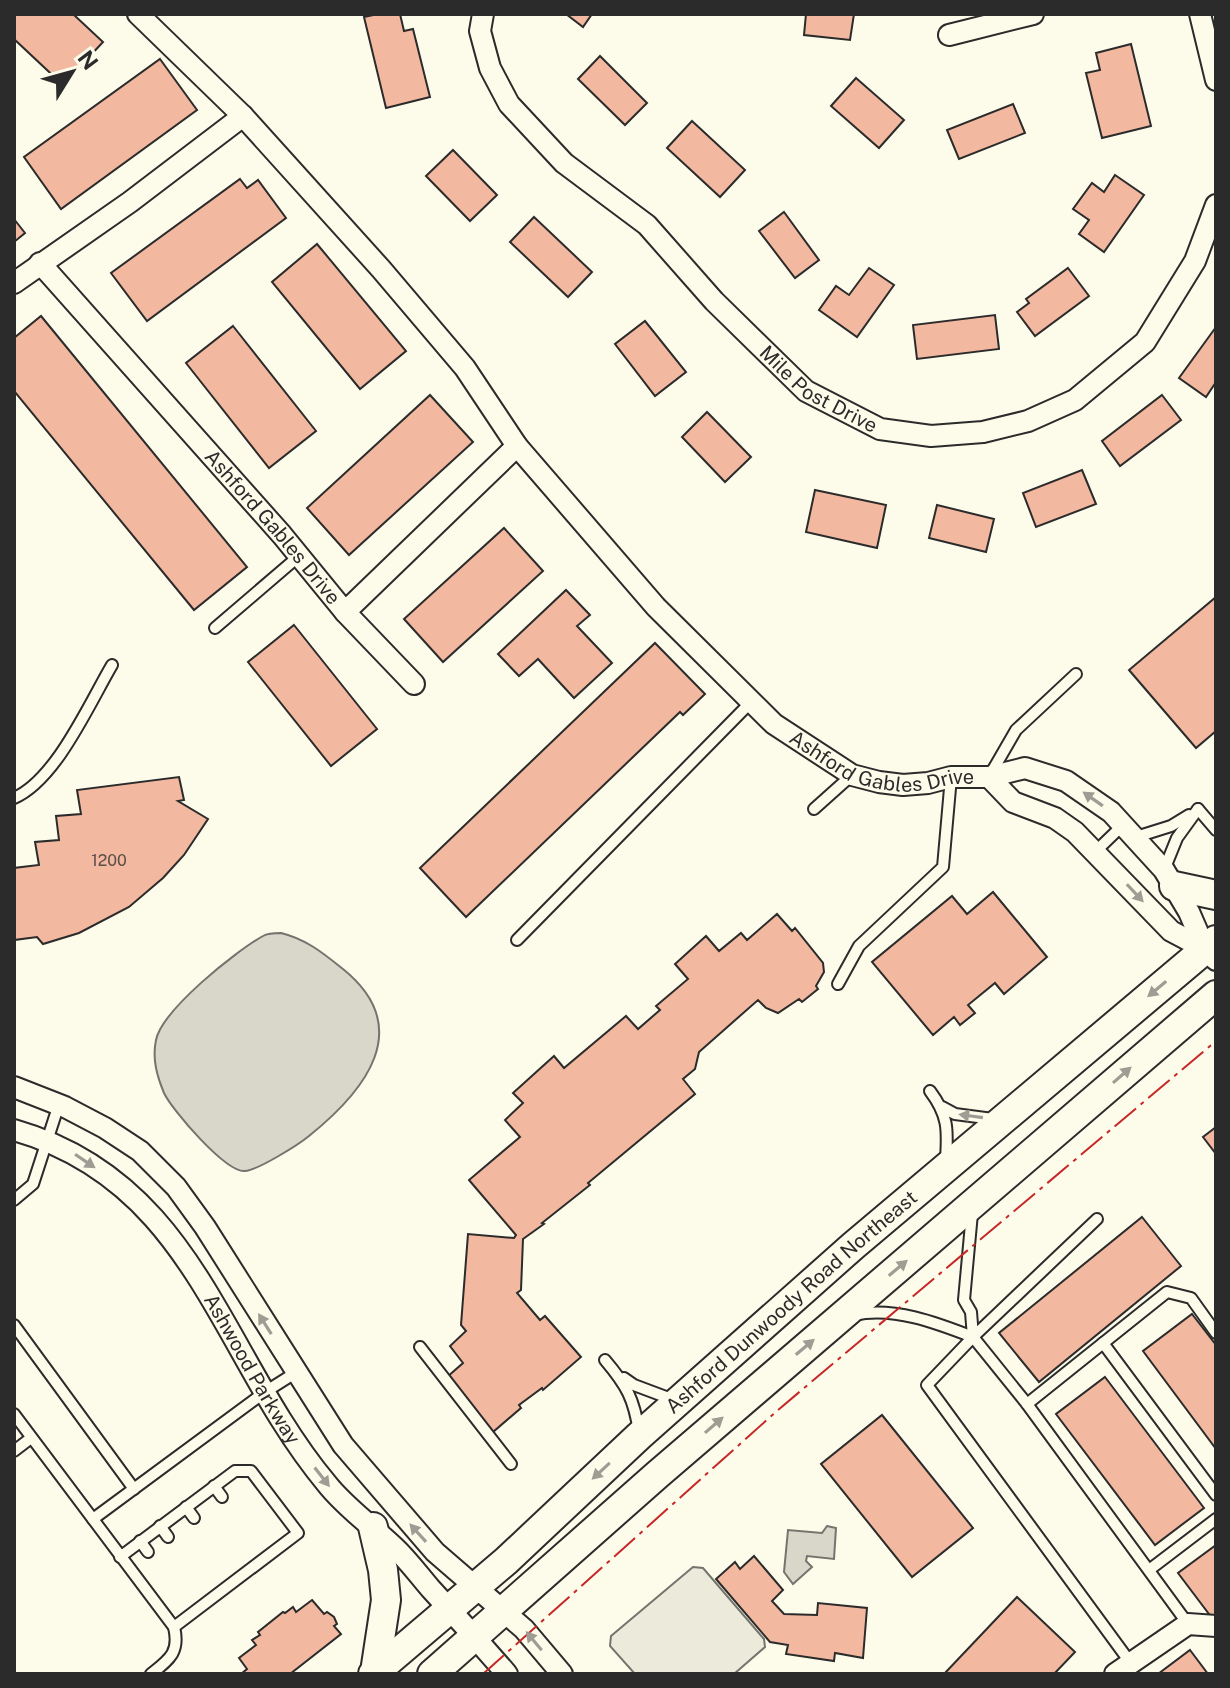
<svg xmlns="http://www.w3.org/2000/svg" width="1230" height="1688" viewBox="0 0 1230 1688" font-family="'Public Sans',sans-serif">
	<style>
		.green { fill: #ecebdb; stroke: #74746e; stroke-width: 2 }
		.water { fill: #d8d7c9; stroke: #74746e; stroke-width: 2 }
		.building { fill: #f2b8a0; stroke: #2b2b2b; stroke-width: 2 }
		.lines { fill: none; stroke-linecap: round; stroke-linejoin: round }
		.lane-casing { stroke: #2b2b2b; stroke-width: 14 }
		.street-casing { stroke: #2b2b2b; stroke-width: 24 }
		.secondary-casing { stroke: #2b2b2b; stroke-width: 32 }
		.lane { stroke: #fdfbea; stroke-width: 10 }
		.street { stroke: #fdfbea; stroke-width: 20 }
		.secondary { stroke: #fdfbea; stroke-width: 28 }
		.power { stroke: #c62828; stroke-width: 2; stroke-dasharray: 28 6 4 6; stroke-linecap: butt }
		.oneway { fill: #9e9d94 }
		.labels { text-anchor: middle; stroke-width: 6; stroke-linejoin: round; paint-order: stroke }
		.number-label { font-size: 16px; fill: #5d4e48 }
		.street-label { font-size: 20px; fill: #2b2b2b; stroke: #fdfbea }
	</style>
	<rect width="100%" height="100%" fill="#fdfbea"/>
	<!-- green -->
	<path class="green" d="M693 1567 703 1568 764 1639 765 1647 734 1674H635L610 1646 611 1636Z"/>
	<!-- water -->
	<g class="water">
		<path d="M281 933C306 939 323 953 343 969 416 1028 365 1091 309 1136 298 1145 258 1170 245 1171 226 1173 172 1110 164 1093 157 1076 152 1059 156 1040 162 1010 236 951 263 936 268 933 275 933 281 933Z"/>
		<path d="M827 1526 836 1528 834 1559 807 1556 806 1561 812 1567 793 1584 784 1572 788 1530 822 1533Z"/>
	</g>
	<!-- building -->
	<g class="building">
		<path d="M14 14H73L103 42 63 85 14 39Z"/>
		<path d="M378 14H400L404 31 413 29 430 97 386 108 364 17Z"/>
		<path d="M566 14H592L583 27Z"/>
		<path d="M806 14H854L850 40 804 35Z"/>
		<path d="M1131 44 1151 126 1102 138 1086 73 1100 70 1096 53Z"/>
		<path d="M600 56 647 103 625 125 578 79Z"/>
		<path d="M160 59 197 110 61 209 24 157Z"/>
		<path d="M856 78 904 120 879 148 831 106Z"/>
		<path d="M1013 104 1025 133 959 159 947 130Z"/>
		<path d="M692 121 745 170 720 197 667 148Z"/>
		<path d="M453 150 497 195 470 221 426 176Z"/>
		<path d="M1115 175 1144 195 1104 252 1079 234 1089 220 1073 209 1092 183 1104 192Z"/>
		<path d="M240 179 247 188 258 180 286 218 147 321 111 273Z"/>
		<path d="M784 212 819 260 795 278 759 231Z"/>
		<path d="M534 217 592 272 568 297 510 242Z"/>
		<path d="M14 219 25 233 14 242Z"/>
		<path d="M317 244 406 351 360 389 272 282Z"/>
		<path d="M869 268 894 285 857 337 819 310 836 286 849 295Z"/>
		<path d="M1068 268 1089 296 1035 336 1017 312 1029 303 1026 299Z"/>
		<path d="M995 315 999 349 917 359 913 325Z"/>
		<path d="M41 316 247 567 194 610 14 391V338Z"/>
		<path d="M645 321 686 372 655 396 615 344Z"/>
		<path d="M233 326 316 431 269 468 186 363Z"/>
		<path d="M1216 327V382L1206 397 1179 378Z"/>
		<path d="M430 395 473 442 349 555 307 508Z"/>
		<path d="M1162 395 1181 420 1120 466 1102 441Z"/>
		<path d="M707 412 751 457 725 482 682 437Z"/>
		<path d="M1082 470 1096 504 1036 527 1023 493Z"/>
		<path d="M815 490 886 505 877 548 806 532Z"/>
		<path d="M937 505 994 519 986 552 929 538Z"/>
		<path d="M504 528 543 571 443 662 404 619Z"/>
		<path d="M566 590 590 615 577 626 612 663 574 698 538 659 519 676 498 654Z"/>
		<path d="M1216 597V731L1196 748 1129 670Z"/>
		<path d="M294 625 377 729 331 766 248 662Z"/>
		<path d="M655 643 705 694 683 715 680 712 466 917 420 868Z"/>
		<path d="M179 777 184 800 178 801 208 819 184 855 163 878 129 907 79 933 43 944 37 937 14 940V868L39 865 35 842 59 840 56 816 81 814 77 790Z"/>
		<path d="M993 892 1047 957 1004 994 995 983 968 1005 975 1013 960 1025 954 1017 933 1035 872 962 952 896 967 914Z"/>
		<path d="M777 914 792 931 795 928 823 963 824 972 816 986 818 989 802 1002 799 999 778 1013 766 1008 758 1000 699 1052 695 1069 683 1079 695 1094 588 1183 590 1185 542 1223 544 1224 523 1239 521 1290 517 1293 540 1320 545 1316 581 1357 543 1390 542 1388 519 1405 521 1408 493 1432 447 1377 463 1363 450 1346 466 1331 461 1325 468 1234 514 1238 516 1235 469 1180 520 1137 505 1120 523 1103 513 1093 554 1056 564 1068 626 1016 638 1029 660 1010 656 1006 688 979 675 964 706 936 719 951 741 933 747 940Z"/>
		<path d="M1216 1127V1154L1203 1137Z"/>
		<path d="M1142 1217 1181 1266 1039 1382 999 1333Z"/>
		<path d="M1192 1314 1216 1345V1449L1143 1351Z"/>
		<path d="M1105 1377 1204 1508 1155 1545 1056 1414Z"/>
		<path d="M882 1415 973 1528 912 1577 821 1464Z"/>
		<path d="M1216 1545V1621L1215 1622 1178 1573Z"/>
		<path d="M754 1556 783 1590 772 1601 784 1614 817 1615 818 1603 867 1608 863 1658 835 1653 834 1661 786 1654 788 1645 770 1642 716 1579 735 1562 740 1569Z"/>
		<path d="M1017 1597 1075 1652 1054 1674H944Z"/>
		<path d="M312 1600 324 1614 327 1612 334 1617 337 1624 334 1626 341 1634 290 1674H241L247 1669 239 1658 256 1645 252 1640 260 1635 258 1632 283 1612 285 1613 293 1607 296 1612Z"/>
		<path d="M1190 1650 1208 1674H1158Z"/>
	</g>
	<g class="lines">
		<!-- lane casing -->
		<g class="lane-casing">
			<g id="lane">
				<path d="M215 628 299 556"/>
				<path d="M990 775 1016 730 1076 674"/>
				<path d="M14 798C56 780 89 704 112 665"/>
				<path d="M814 809 852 775"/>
				<path d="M1198 809 1216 830"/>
				<path d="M1136 837 1171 826 1189 815"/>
				<path d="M1096 851 1124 824"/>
				<path d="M1164 870 1177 838 1198 809"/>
				<path d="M517 940 751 702"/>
				<path d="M838 984 859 946 943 867 951 777"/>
				<path d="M930 1091C948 1115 948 1129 946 1159"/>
				<path d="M942 1107 955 1114 993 1119"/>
				<path d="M14 1200 33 1184 59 1104"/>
				<path d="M972 1213 964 1300 971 1312 973 1337"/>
				<path d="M854 1315C893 1306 937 1323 973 1337"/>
				<path d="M14 1325 134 1489"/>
				<path d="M973 1337 1097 1219"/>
				<path d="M1103 1343 1216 1495"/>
				<path d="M420 1347 511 1464"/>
				<path d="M605 1360C627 1386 634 1399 639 1432"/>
				<path d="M624 1378 634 1385 674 1400"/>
				<path d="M1027 1404 1167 1292 1191 1298 1216 1333"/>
				<path d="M14 1414 174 1627C180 1652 170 1659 151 1674"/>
				<path d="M14 1451 31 1438"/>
				<path d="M214 1486 222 1497"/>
				<path d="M186 1507 194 1518"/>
				<path d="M93 1519 265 1392 295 1373"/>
				<path d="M160 1526 168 1537"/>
				<path d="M140 1541 148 1552"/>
				<path d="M120 1557 235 1471H251L298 1533 174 1627"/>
				<path d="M1149 1570 1216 1519"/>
				<path d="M1130 1662 927 1385 973 1337 1027 1404 1188 1624"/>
			</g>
		</g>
		<!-- street casing -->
		<g class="street-casing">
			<g id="street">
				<path id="s1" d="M138 14 243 116 381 269 465 368 517 446 656 607 774 724 852 775 879 782 903 785 928 783 951 777H989L1025 768 1066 781 1111 812 1164 870 1189 912 1205 949"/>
				<path id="s2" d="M483 14 480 31 490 68 509 104 564 163 647 225 714 301 806 391 880 429 931 436 983 432 1028 421 1075 400 1145 342 1195 261 1216 205"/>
				<path d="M1200 14 1216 80"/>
				<path d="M949 35 1033 14"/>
				<path id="s3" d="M40 263 282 535 345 612 517 446"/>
				<path d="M14 283 130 202 243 116"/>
				<path d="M345 612 414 684"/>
				<path d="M989 777 1013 802 1055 818 1075 832 1171 931 1205 949 1216 960"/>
				<path d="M14 1087 65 1107 105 1128 140 1151 176 1187 205 1227 343 1445 435 1552 524 1629 562 1674"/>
				<path id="s4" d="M14 1130C196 1182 220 1356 327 1484 346 1508 372 1526 394 1547 407 1559 418 1574 430 1588 456 1616 482 1645 507 1674"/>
				<path d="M1115 1674 1188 1624 1216 1626"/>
			</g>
		</g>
		<!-- secondary casing -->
		<g class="secondary-casing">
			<g id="secondary">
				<path d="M1174 886 1216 895"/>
				<path d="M373 1527 383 1570 386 1600 375 1672"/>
				<path id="s5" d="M373 1674 506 1561 639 1436 853 1246 1216 940"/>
				<path d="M432 1674 657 1475 1216 995"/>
			</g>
		</g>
		<!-- lane -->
		<use href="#lane" class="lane"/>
		<!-- street -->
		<use href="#street" class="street"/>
		<!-- secondary -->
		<use href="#secondary" class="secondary"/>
		<!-- power -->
		<path class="power" d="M483 1674 778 1410 1216 1041"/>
	</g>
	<!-- one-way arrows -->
	<defs><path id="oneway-solid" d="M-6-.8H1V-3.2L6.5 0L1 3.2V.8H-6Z" transform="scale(2)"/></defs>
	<g class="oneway">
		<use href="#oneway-solid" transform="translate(1093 799) rotate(-145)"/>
		<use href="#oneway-solid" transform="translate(1135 893) rotate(47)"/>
		<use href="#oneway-solid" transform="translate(1157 989) rotate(140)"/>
		<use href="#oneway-solid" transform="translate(1122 1075) rotate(-41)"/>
		<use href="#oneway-solid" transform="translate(971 1116) rotate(-172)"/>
		<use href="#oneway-solid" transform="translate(85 1161) rotate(34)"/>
		<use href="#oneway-solid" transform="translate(898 1268) rotate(-40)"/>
		<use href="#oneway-solid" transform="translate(265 1324) rotate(-122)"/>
		<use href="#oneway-solid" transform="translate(805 1347) rotate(-40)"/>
		<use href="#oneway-solid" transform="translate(714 1425) rotate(-41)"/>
		<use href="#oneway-solid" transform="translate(601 1471) rotate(137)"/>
		<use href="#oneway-solid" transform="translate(322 1477) rotate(52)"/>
		<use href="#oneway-solid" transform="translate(418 1533) rotate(-132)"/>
		<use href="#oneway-solid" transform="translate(534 1641) rotate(-130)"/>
	</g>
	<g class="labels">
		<!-- number labels -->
		<g class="number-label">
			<text x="109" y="866">1200</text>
		</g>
		<!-- street labels -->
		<g class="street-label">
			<text dy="7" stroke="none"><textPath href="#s2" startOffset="520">Mile Post Drive</textPath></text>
			<text dy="7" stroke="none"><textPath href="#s3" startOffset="352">Ashford Gables Drive</textPath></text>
			<text dy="7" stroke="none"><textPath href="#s1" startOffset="1074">Ashford Gables Drive</textPath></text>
			<text dy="7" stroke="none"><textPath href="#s5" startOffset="560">Ashford Dunwoody Road Northeast</textPath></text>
			<text dy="7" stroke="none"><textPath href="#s4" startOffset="348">Ashwood Parkway</textPath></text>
		</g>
	</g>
	<!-- border -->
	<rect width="1230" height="1688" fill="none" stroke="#2b2b2b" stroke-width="32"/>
	<!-- north arrow -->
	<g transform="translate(72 72) rotate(53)" stroke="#fdfbea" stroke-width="6" paint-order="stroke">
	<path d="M0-6L14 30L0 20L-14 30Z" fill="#2b2b2b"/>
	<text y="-12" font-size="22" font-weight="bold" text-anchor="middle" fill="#2b2b2b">N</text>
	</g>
</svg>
